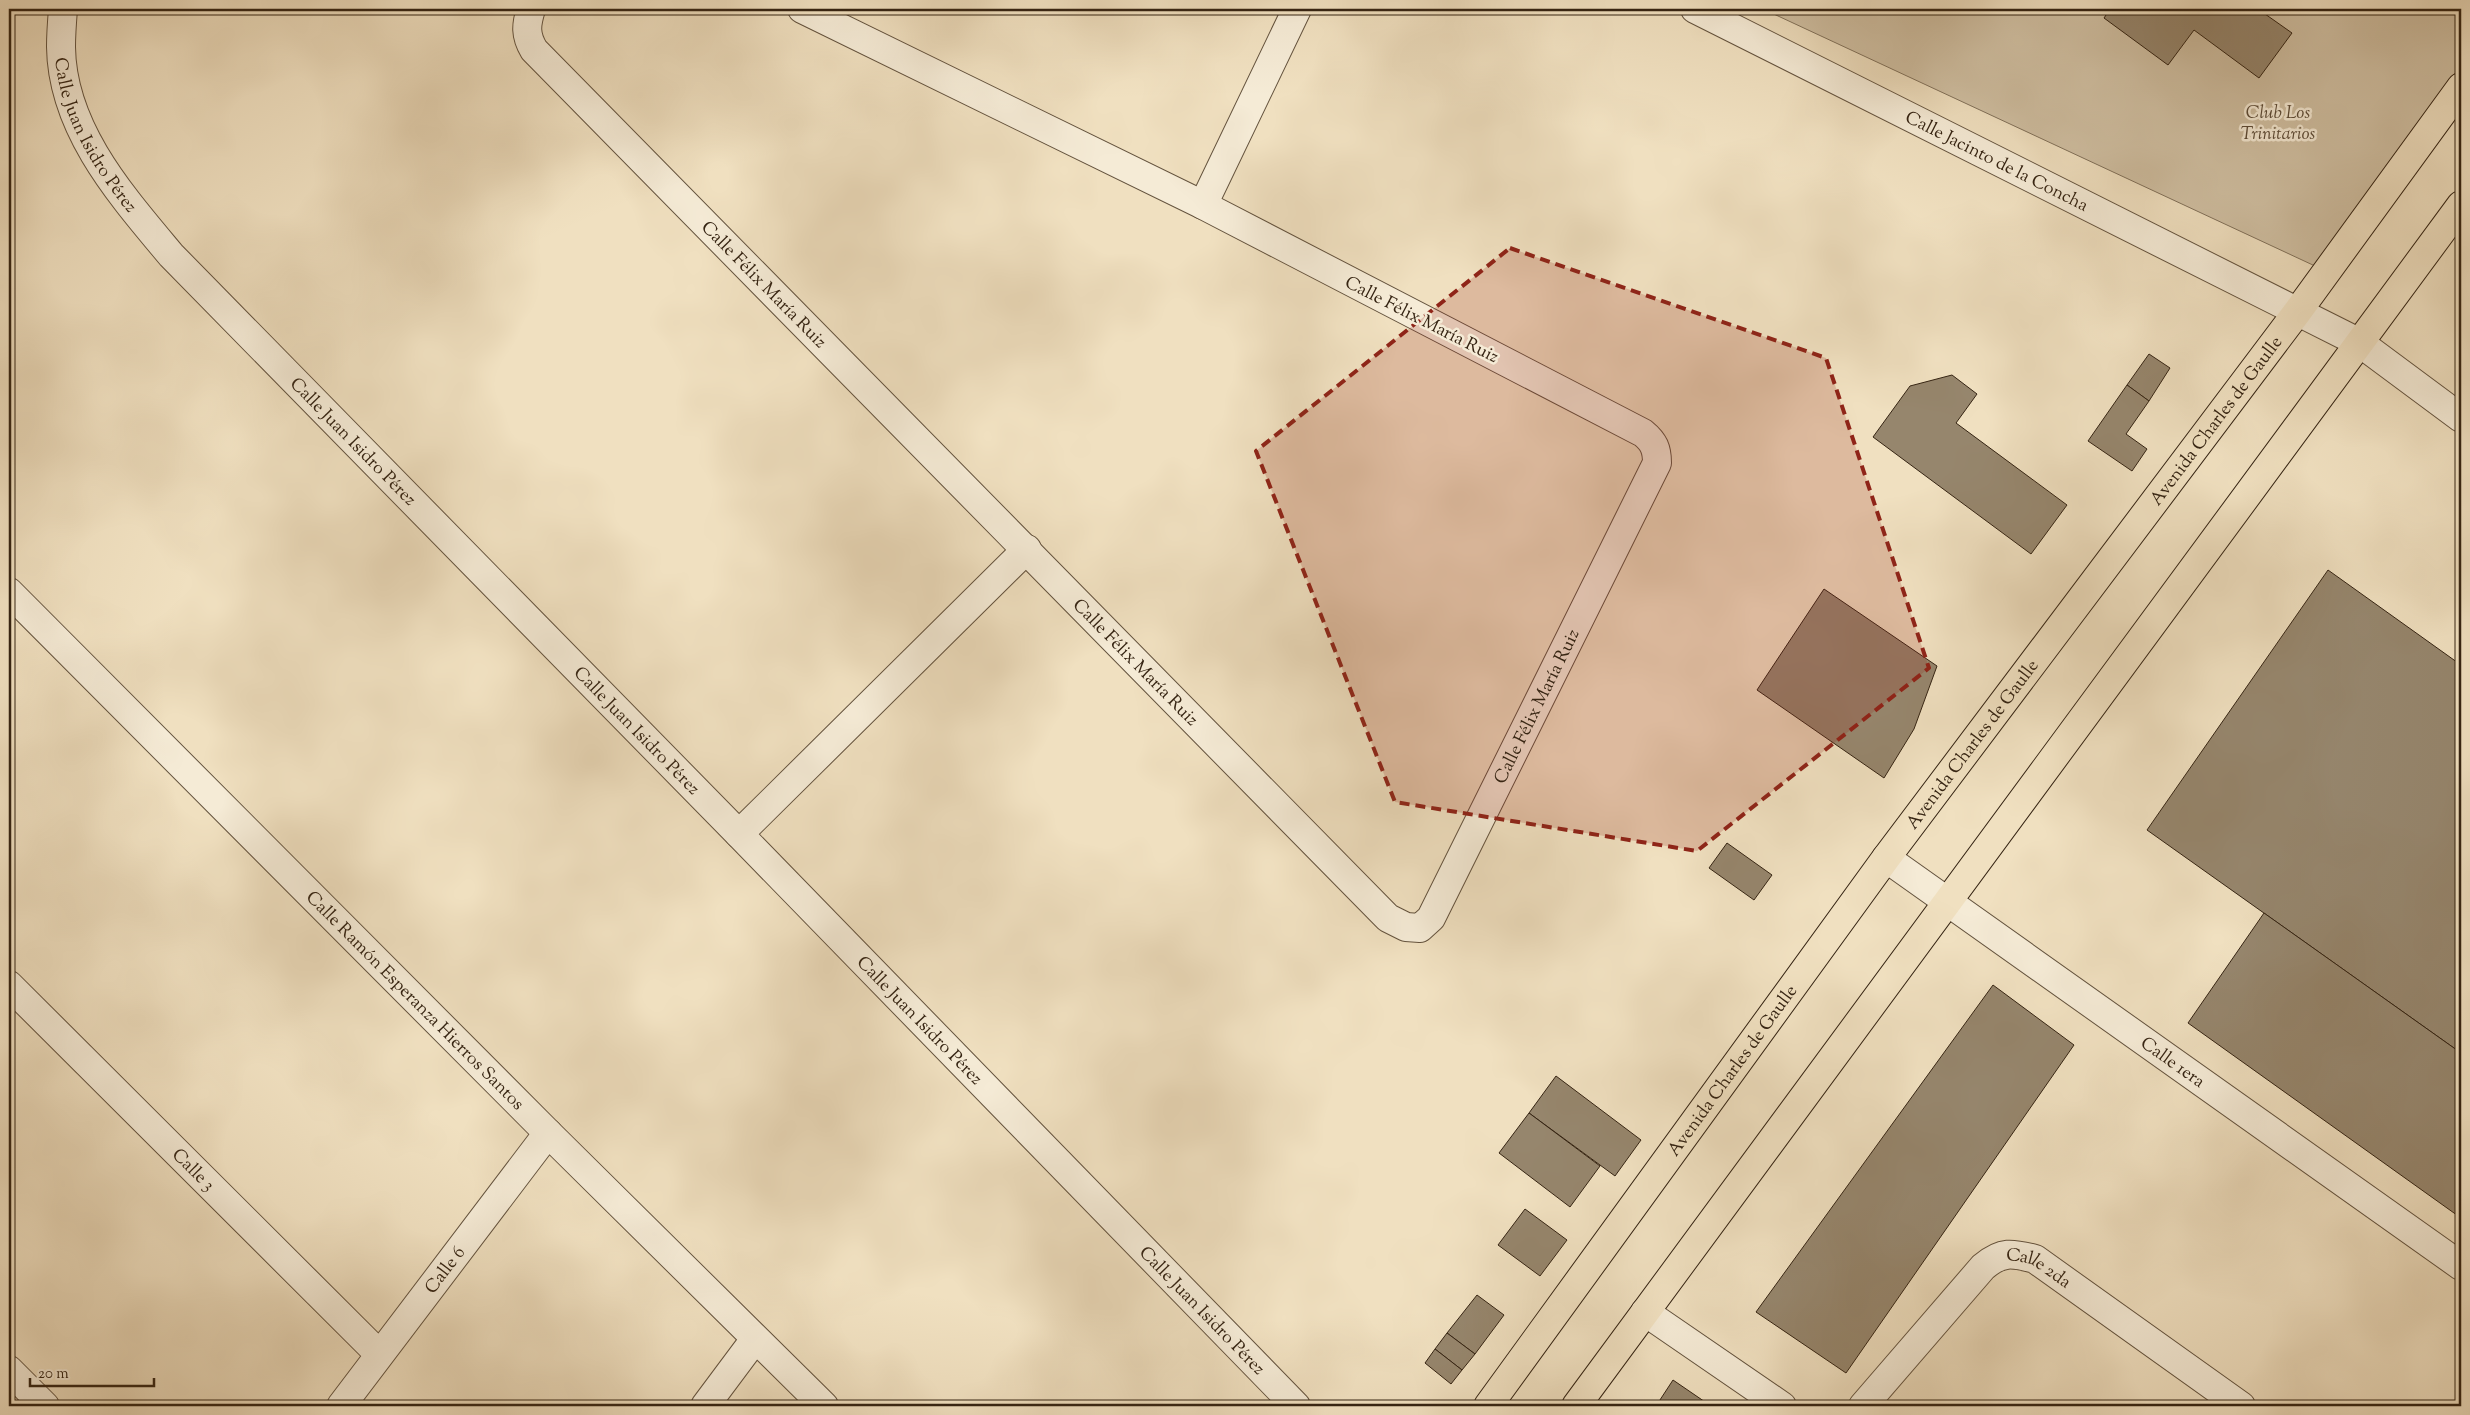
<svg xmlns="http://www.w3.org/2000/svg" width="2470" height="1415" viewBox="0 0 2470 1415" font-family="'Sorts Mill Goudy',serif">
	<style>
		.green { fill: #d0c0a3; stroke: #82725b }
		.building { fill: #96866d; stroke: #352413 }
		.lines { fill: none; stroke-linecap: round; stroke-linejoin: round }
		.minor-casing { stroke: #64533e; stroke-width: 30 }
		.major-casing { stroke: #352413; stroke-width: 30 }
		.minor { stroke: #f5ebd6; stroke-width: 28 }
		.major { stroke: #f0e0c0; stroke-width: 28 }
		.marked { fill: #8f2418; fill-opacity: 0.2; stroke: #8f2418; stroke-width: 4; stroke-dasharray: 10 6; stroke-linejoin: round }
		.labels { text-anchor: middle; stroke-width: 5; stroke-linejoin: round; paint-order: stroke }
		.park-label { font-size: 18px; font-style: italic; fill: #5c4b37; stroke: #f5ebd6 }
		.street-label { font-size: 18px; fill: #352413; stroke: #f5ebd6 }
	</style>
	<rect width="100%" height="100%" fill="#f0e0c0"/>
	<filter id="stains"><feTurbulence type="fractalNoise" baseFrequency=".004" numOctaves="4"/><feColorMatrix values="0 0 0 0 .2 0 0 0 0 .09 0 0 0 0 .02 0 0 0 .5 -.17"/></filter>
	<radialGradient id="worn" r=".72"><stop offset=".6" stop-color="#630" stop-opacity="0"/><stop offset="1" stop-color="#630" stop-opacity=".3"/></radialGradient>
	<!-- green -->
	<path class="green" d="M1763 9H2461V65L2315 266Z"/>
	<!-- building -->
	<g class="building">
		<path d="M2110 9H2258L2292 33 2259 78 2194 30 2168 65 2104 18Z"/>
		<path d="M2149 354 2170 368 2149 401 2127 385Z"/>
		<path d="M1952 375 1977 394 1956 423 2067 505 2031 554 1873 437 1910 386Z"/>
		<path d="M2127 385 2149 401 2126 434 2147 449 2132 471 2088 441Z"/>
		<path d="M2328 570 2461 665V1053L2147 830Z"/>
		<path d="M1824 589 1937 666 1914 729 1884 778 1757 690Z"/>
		<path d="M1727 843 1772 875 1754 900 1709 868Z"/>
		<path d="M2264 913 2461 1053V1218L2188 1023Z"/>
		<path d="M1993 985 2074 1045 1846 1373 1756 1312Z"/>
		<path d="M1556 1076 1641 1140 1615 1176 1529 1113Z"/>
		<path d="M1529 1113 1600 1166 1570 1207 1499 1153Z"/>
		<path d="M1525 1209 1567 1240 1540 1276 1498 1245Z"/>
		<path d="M1477 1295 1504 1315 1475 1354 1447 1333Z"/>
		<path d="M1447 1333 1475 1354 1462 1370 1435 1349Z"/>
		<path d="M1435 1349 1462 1370 1451 1384 1425 1363Z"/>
		<path d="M1673 1380 1711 1406H1656Z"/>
	</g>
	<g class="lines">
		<!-- minor casing -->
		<g class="minor-casing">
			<g id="minor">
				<path id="s1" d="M63 9C62 21 61 34 61 47 62 129 121 195 171 255L739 834 1296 1406"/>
				<path id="s2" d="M531 9C526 25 525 35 534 50L1388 918 1406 927 1420 928 1431 918 1657 463C1657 449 1654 442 1643 433L1203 205 802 9"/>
				<path id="s3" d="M1695 9 2360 343 2461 418"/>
				<path d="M1203 205 1297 9"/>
				<path id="s4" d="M9 592 548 1133 824 1406"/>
				<path d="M739 834 1027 549"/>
				<path id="s5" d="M1886 858 2461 1266"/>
				<path id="s6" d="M9 985 379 1354"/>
				<path d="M1645 1312 1782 1406"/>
				<path d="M9 1370 45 1406"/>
				<path id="s7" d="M341 1406 548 1133"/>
				<path d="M705 1406 755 1339"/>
				<path id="s8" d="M1863 1406 1983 1267C2002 1251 2012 1253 2035 1259L2241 1406"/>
			</g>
		</g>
		<!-- major casing -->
		<g class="major-casing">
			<g id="major">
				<path id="s9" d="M1488 1406 1886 858 2298 311 2461 87"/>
				<path d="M1576 1406 2461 205"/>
			</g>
		</g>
		<!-- minor -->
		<use href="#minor" class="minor"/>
		<!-- major -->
		<use href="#major" class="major"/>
	</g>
	<!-- marked area -->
	<path class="marked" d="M1510 248 1826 358 1929 668 1697 851 1395 802 1256 451Z"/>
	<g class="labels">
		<!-- park labels -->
		<g class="park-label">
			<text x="2278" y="118">Club Los<tspan x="2278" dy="21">Trinitarios</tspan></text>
		</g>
		<!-- street labels -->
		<g class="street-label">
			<text dy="6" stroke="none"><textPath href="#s1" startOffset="134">Calle Juan Isidro Pérez</textPath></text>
			<text dy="6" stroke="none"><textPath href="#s3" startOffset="338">Calle Jacinto de la Concha</textPath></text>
			<text dy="6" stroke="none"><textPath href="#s2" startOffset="371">Calle Félix María Ruiz</textPath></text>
			<text transform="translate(1422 319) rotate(27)" y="6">Calle Félix María Ruiz</text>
			<text dy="6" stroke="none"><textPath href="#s9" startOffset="1225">Avenida Charles de Gaulle</textPath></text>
			<text dy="6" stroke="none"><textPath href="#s1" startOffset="539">Calle Juan Isidro Pérez</textPath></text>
			<text dy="6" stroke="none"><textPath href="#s2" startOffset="901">Calle Félix María Ruiz</textPath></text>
			<text dy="6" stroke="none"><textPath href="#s2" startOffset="1546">Calle Félix María Ruiz</textPath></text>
			<text dy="6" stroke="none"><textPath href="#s1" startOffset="944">Calle Juan Isidro Pérez</textPath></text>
			<text dy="6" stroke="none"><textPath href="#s9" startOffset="820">Avenida Charles de Gaulle</textPath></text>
			<text dy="6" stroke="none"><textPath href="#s4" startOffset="576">Calle Ramón Esperanza Hierros Santos</textPath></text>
			<text dy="6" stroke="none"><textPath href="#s1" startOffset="1349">Calle Juan Isidro Pérez</textPath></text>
			<text dy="6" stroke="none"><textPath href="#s5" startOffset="352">Calle 1era</textPath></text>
			<text dy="6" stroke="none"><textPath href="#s9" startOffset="415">Avenida Charles de Gaulle</textPath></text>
			<text dy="6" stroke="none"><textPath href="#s6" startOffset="261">Calle 3</textPath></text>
			<text dy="6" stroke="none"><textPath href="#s7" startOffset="171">Calle 6</textPath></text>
			<text dy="6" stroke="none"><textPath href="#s8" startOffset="246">Calle 2da</textPath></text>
			<text dy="6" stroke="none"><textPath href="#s1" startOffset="1754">Calle Juan Isidro Pérez</textPath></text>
		</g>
	</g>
	<!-- margin -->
	<rect width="2470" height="1415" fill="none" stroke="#f0e0c0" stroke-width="30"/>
	<rect x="10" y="10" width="2450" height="1395" fill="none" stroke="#352413" stroke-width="2.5"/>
	<rect x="15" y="15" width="2440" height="1385" fill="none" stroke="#352413"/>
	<!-- scale -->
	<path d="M30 1378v8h124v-8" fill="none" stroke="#352413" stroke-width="2.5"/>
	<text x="38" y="1378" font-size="15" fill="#352413" stroke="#f5ebd6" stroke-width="4" paint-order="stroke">20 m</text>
	<rect width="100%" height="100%" filter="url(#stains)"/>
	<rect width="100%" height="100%" fill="url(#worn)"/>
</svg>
